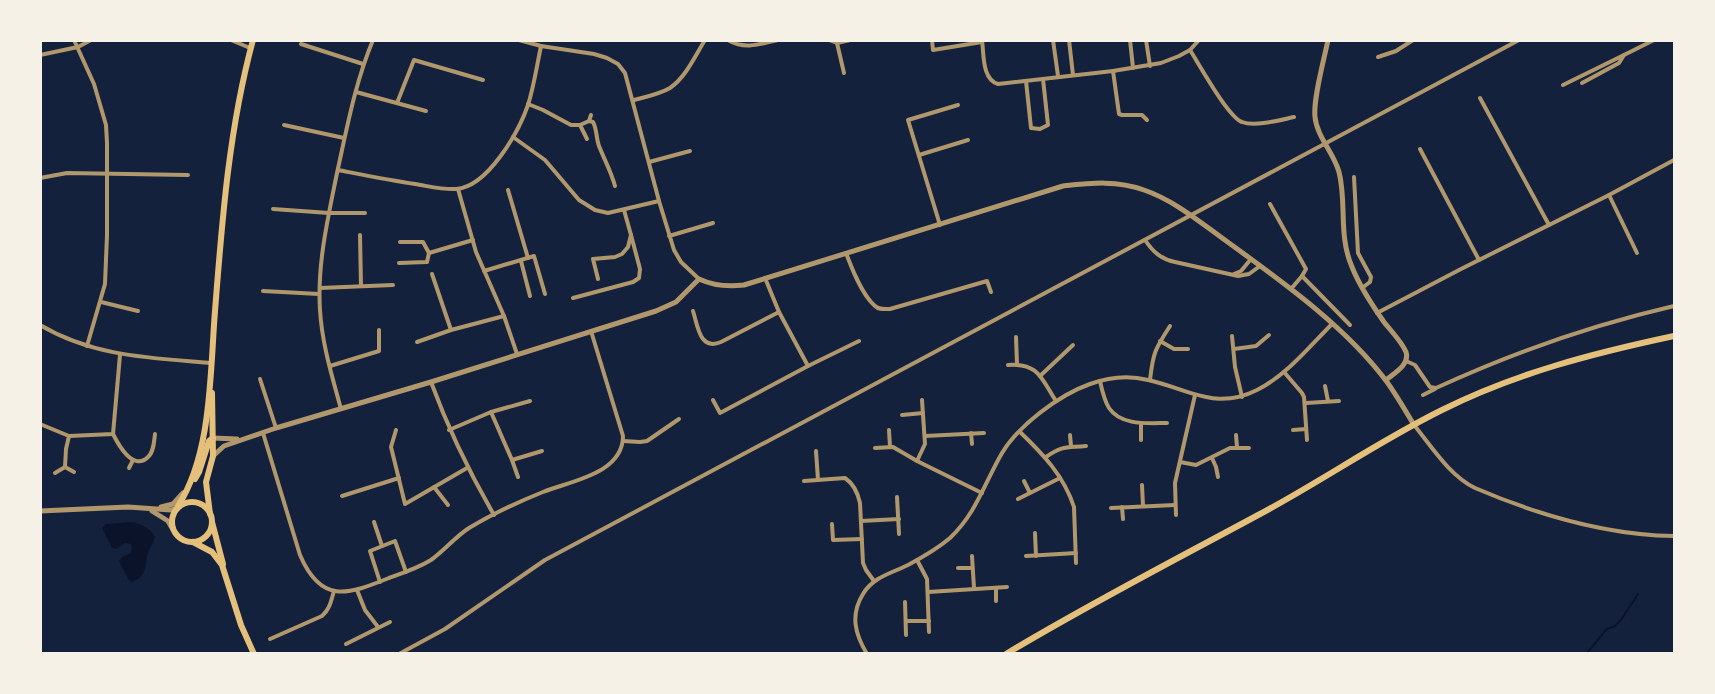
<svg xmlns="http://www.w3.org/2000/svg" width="1715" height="694" viewBox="0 0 1715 694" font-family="Roboto,sans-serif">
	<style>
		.water { fill: #0b132b }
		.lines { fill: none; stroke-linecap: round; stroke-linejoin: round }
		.stream { stroke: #0b132b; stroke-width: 2 }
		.minor { stroke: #b1986c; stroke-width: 4 }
		.tertiary { stroke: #b1986c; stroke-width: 5 }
		.secondary { stroke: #e5c07b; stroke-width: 6 }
		.primary { stroke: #e5c07b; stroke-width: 6 }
	</style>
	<rect width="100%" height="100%" fill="#14213d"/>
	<!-- water -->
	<path class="water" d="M132 522C141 524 152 529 155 537 153 544 148 550 147 557 144 571 147 575 132 582L128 579 119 561 122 557 131 553 132 547 131 544 125 543 116 549 112 548 102 528 106 524Z"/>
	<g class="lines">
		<!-- stream -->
		<path class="stream" d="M1586 654 1607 629 1615 626 1621 620 1638 594"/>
		<!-- minor -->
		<g class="minor">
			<path d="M74 40 94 84 106 125 107 143V235L105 284 87 346"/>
			<path d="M231 40 250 48"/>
			<path d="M519 40 541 46 594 54 607 58 618 64 625 73 659 201 674 250 681 262 699 279"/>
			<path d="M728 40C744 50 761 44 778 40"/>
			<path d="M829 40 837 43 850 40"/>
			<path d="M932 40 933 50 982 42"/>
			<path d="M982 40C984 55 982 79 998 84L1113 71 1161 63 1179 56 1190 50 1199 40"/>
			<path d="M1053 40 1058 76"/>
			<path d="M1069 40 1073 75"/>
			<path d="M1130 40 1133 68"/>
			<path d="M1146 40 1150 66"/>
			<path d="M837 43 844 73"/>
			<path d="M301 44 363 64"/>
			<path d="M1190 50C1199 64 1228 117 1242 122 1255 127 1280 120 1294 117"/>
			<path d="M40 55 78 47 91 40"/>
			<path d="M1378 57 1396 51 1413 40"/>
			<path d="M1113 71 1119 114 1122 115H1142L1147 120"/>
			<path d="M1026 81 1031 128 1040 129 1048 125 1043 79"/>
			<path d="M1582 83 1619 63 1624 55 1654 40"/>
			<path d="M1563 85 1624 55"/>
			<path d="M356 92 426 111"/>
			<path d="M1480 98 1549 225"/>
			<path d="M634 100C645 97 660 94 670 88 686 77 695 56 705 40"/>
			<path d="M397 103 414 60 483 80"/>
			<path d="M528 104 543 110 571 125H580L589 121 591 115"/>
			<path d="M589 121 593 122C597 129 596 138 599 146 604 159 611 171 615 186"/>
			<path d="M284 125 344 138"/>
			<path d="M580 125 587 139"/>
			<path d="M513 137 545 160 579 200 595 210 608 213 659 201"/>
			<path d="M1420 149 1479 260"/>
			<path d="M919 155 968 140"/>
			<path d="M649 162 690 151"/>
			<path d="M338 170C364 175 389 180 415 184 428 186 443 190 456 189 488 187 519 131 528 105 534 86 537 65 541 46"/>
			<path d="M1354 177 1358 253 1371 277 1370 282 1362 288"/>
			<path d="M40 178 67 173 188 175"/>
			<path d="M458 189 476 252 504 316 517 354"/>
			<path d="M508 190 528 258"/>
			<path d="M1609 195 1637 253"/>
			<path d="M1270 204 1306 269 1302 276 1291 289"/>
			<path d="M273 209 329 213H365"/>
			<path d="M940 225 908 120 958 105"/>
			<path d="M360 235 361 286"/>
			<path d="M669 236 713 223"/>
			<path d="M1145 240C1153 252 1161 259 1175 262L1238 276 1249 274 1260 266"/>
			<path d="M400 242H423L429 253"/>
			<path d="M846 253C852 269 862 295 875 306 879 310 884 309 890 309L987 281 991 292"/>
			<path d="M521 261 530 296"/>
			<path d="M399 263 427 262 429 253 473 240"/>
			<path d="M484 271 534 256 545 294"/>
			<path d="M432 274 451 330"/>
			<path d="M1234 274 1241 271 1251 259"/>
			<path d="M1302 276 1350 325"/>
			<path d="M765 278 779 312 808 366"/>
			<path d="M598 279 593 259 615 257 622 254 628 247 631 235 624 210"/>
			<path d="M320 288 393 285"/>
			<path d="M263 291 319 294"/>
			<path d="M573 298 633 282 639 278 640 269 631 235"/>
			<path d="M101 302 138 311"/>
			<path d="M693 311C698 327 700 351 721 342L779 312"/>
			<path d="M1377 313 1461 269 1609 195 1674 160"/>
			<path d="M40 325C94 357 152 358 212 363"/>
			<path d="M1232 336 1235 367 1242 397"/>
			<path d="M1016 337 1017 364"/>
			<path d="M1160 341 1174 349H1188"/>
			<path d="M417 342 451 330 504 316"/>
			<path d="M1234 349 1256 346 1269 335"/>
			<path d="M1406 361 1415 365 1430 387 1436 388C1512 353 1592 325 1674 306"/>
			<path d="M1008 365C1039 363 1041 378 1056 401"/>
			<path d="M330 366 379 351V330"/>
			<path d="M1284 372 1302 393 1304 397 1307 440"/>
			<path d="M1040 376 1073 345"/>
			<path d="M260 379 276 428"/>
			<path d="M1150 380C1153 353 1155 349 1170 326"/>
			<path d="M1100 381C1102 390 1104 400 1109 408 1121 426 1148 423 1167 423"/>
			<path d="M431 382C449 431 468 470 494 515"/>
			<path d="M1325 386 1328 401"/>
			<path d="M1423 395 1435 389"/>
			<path d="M713 400 720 413 808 366 859 341"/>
			<path d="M1306 403 1339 401"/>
			<path d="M341 409C332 376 322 344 320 310 317 264 328 218 337 173 347 128 355 83 373 40"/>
			<path d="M491 412 512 460 518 477"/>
			<path d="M902 415 923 413"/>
			<path d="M40 424 69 436 113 434 120 355"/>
			<path d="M1414 425C1432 447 1449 475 1475 488 1538 515 1606 535 1674 536"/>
			<path d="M396 430 391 447 405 504 467 468"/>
			<path d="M449 430 491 412 530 401"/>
			<path d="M889 430 890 447"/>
			<path d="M1293 430 1306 429"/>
			<path d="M1020 432C1043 454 1064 476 1074 507L1076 563"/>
			<path d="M263 433 300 555C321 604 347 595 389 578 403 573 418 568 431 560 445 550 455 537 469 528 492 514 518 502 543 492 570 481 623 474 623 436L591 331"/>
			<path d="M971 433 972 444"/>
			<path d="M113 434C118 444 133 472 148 457 154 452 154 441 155 434"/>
			<path d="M1070 435 1071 446"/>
			<path d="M1236 435 1237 447"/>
			<path d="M925 436 984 433"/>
			<path d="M1141 440V423"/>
			<path d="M623 441 640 442 647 441 679 419"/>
			<path d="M875 448 893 447 917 461 982 493"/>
			<path d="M816 451 818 480"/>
			<path d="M1046 457C1063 445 1067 448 1086 446"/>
			<path d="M1212 458 1216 467 1218 477"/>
			<path d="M512 460 542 451"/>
			<path d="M917 461 925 444 922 400"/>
			<path d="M1180 462 1196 465 1230 448H1249"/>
			<path d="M65 467 66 449 69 436"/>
			<path d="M129 468 133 460"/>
			<path d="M55 473 65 467 74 472"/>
			<path d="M804 481 845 478C854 484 858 494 860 503L863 563 866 570 874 581"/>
			<path d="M1024 481 1030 493"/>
			<path d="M1142 485 1143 506"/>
			<path d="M434 487 448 505"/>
			<path d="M342 496 399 478"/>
			<path d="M897 497 899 534"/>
			<path d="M1018 499 1060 478"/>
			<path d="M1122 507 1123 519"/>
			<path d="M1111 508 1175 505"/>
			<path d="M1176 515 1175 483 1195 395"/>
			<path d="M861 521 899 519"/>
			<path d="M374 522 382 546"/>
			<path d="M832 524 833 540 862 539"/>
			<path d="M1035 533 1036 556"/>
			<path d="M972 556 974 588"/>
			<path d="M1026 556 1076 553"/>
			<path d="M917 560 927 579 929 632"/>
			<path d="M958 568H972"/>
			<path d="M380 582 370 551 395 541 406 572"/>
			<path d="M996 588V601"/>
			<path d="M357 590 365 610 378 627"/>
			<path d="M928 592 1007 587"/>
			<path d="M905 602 906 635"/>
			<path d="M906 621H929"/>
			<path d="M270 639 322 616C330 609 331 601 334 591"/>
			<path d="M346 644 390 622"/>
			<path d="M399 654 445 629 545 560 1519 40"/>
			<path d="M867 654C855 634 850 615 863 594 873 577 892 573 908 565 923 557 937 549 950 538 977 512 984 484 1002 453 1019 425 1059 395 1090 384 1109 377 1129 375 1148 380 1189 389 1215 411 1257 390 1287 375 1309 347 1332 324"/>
		</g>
		<!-- tertiary -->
		<g class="tertiary">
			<path d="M1328 40C1324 60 1313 99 1315 117 1317 137 1334 153 1339 172 1347 203 1338 235 1352 267 1360 287 1372 305 1384 322 1391 331 1402 342 1406 352 1410 365 1394 373 1386 380"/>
			<path d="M213 438 237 439"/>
			<path d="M213 456 224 446 276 428 431 382 656 311 676 302 699 279C714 286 728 287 744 285L1063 186C1091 183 1117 180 1144 190 1176 201 1202 224 1229 243 1284 283 1346 327 1387 382 1397 396 1405 410 1414 425"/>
			<path d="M161 507 173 504 183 493"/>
			<path d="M40 511 128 507 171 510 176 508"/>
			<path d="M152 511 168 521 172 528"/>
		</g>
		<!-- secondary -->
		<g class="secondary">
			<path d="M195 479 199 472 209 441 213 438"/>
			<circle cx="192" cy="522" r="20"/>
			<path d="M178 506C212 453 210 373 215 311 222 221 229 128 253 40"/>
			<path d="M210 514 206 482 213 456 212 393"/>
			<path d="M212 522 223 564"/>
			<path d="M193 542 212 552 222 565 241 625 254 654"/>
		</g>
		<!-- primary -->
		<path class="primary" d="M1006 654C1089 604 1175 560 1260 514 1322 481 1379 441 1442 410 1516 373 1594 353 1674 336"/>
	</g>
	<!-- border -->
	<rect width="1715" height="694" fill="none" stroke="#f6f1e7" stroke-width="84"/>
</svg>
